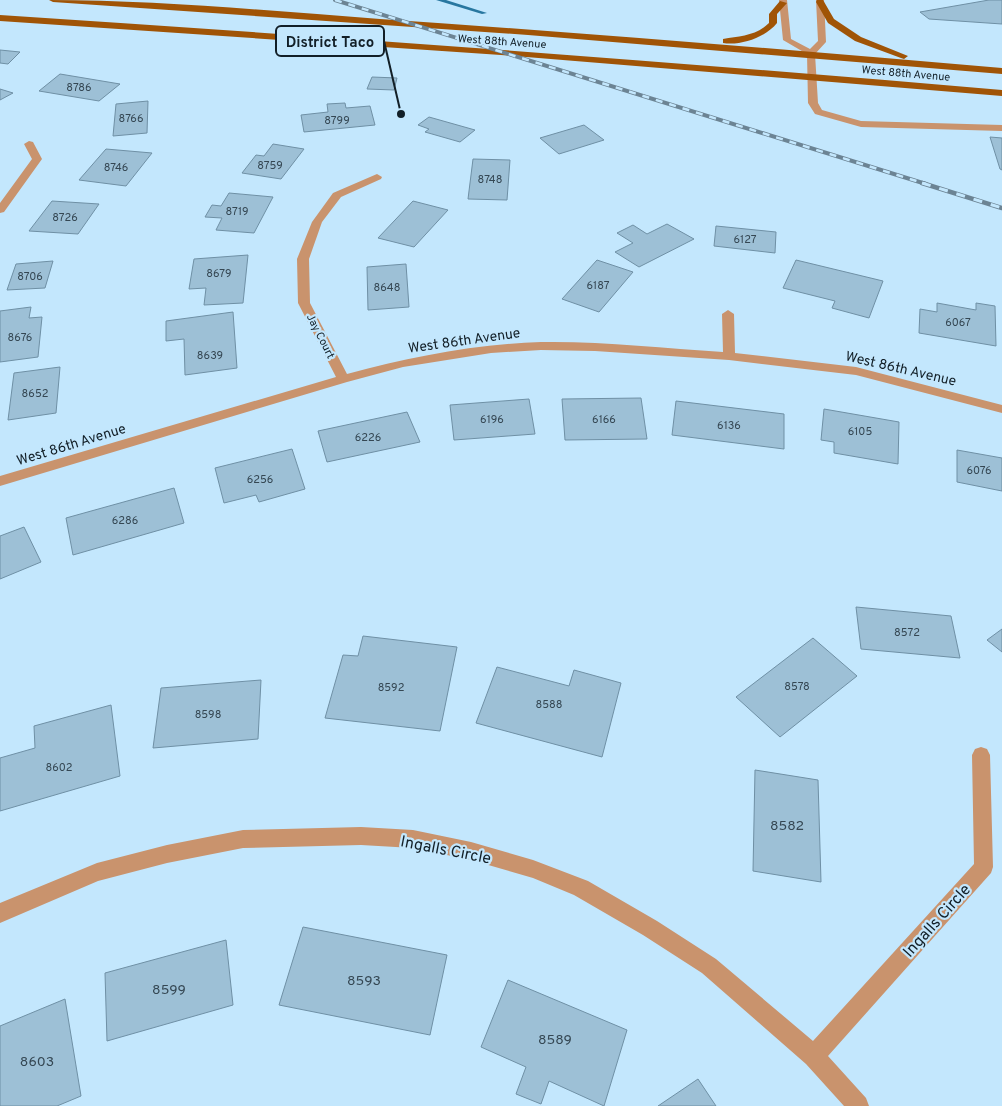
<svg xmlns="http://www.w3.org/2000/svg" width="1002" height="1106" viewBox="0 0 1002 1106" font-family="Overpass,sans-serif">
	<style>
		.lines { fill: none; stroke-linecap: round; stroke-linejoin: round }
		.stream { fill: #2877a0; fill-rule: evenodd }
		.building { fill: #9dc0d6; stroke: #6f90a5 }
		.minor { fill: #c9936d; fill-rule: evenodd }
		.major { fill: #a05406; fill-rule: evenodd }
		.rail-far1-casing { stroke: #6c8494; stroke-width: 4 }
		.rail-casing { stroke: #6c8494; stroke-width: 4.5 }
		.rail-far1 { stroke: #c3e7fd; stroke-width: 2.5; stroke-dasharray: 7; stroke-linecap: butt }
		.rail { stroke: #c3e7fd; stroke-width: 3; stroke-dasharray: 9; stroke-linecap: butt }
		.labels { text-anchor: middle; stroke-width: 4.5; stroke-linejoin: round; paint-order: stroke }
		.far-street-label { font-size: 11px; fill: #121f27; stroke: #c3e7fd }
		.number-label { font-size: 11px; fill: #354753 }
		.street-label { font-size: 14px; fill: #121f27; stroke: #c3e7fd }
		.near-number-label { font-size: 14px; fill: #354753 }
		.near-street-label { font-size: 16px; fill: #121f27; stroke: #c3e7fd }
		.leader { fill: none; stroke: #121f27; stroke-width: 2 }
		.callout-dot { fill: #121f27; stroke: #c3e7fd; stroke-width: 2 }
		.callout { fill: #c3e7fd; stroke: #121f27; stroke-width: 2 }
		.callout-label { font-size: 15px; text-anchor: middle; font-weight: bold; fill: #121f27 }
	</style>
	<rect width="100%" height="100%" fill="#c3e7fd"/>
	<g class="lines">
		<!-- stream -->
		<path class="stream" d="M436 0H446L487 13 482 14Z"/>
	</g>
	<!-- building -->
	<g class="building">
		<path d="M989 0H1002V24L929 19 920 12Z"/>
		<path d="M0 50 20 52 8 64 0 63Z"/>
		<path d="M60 74 120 84 99 101 39 91Z"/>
		<path d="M372 77 397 78 394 90 367 89Z"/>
		<path d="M0 89 13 93 0 100Z"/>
		<path d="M148 101 147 133 113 136 116 104Z"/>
		<path d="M345 103 346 108 370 106 375 125 304 132 301 115 328 112 327 104Z"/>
		<path d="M429 117 475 130 460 142 425 132 429 129 418 125Z"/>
		<path d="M584 125 604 140 559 154 540 138Z"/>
		<path d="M990 137 1002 138V170L1000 169Z"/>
		<path d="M273 144 304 149 281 179 242 173 256 155 264 156Z"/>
		<path d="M106 149 152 153 126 186 79 180Z"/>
		<path d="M473 159 510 160 507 200 468 199Z"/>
		<path d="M229 193 273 197 254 233 216 230 222 218 205 217 212 205 221 206Z"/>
		<path d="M52 201 99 204 78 234 29 231Z"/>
		<path d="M413 201 448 210 414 247 378 238Z"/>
		<path d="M667 224 694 239 639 267 615 252 633 243 617 233 633 225 647 234Z"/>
		<path d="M716 226 776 232 775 253 714 246Z"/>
		<path d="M248 255 243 303 204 305 206 288 189 289 194 259Z"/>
		<path d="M597 260 633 272 599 312 562 299Z"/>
		<path d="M796 260 883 281 869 318 832 308 835 301 783 288Z"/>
		<path d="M53 261 45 288 7 290 16 264Z"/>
		<path d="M406 264 409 307 368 310 367 267Z"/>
		<path d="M937 303 976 310V303L995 306 996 346 919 333 920 309 937 312Z"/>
		<path d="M31 307 29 318 42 317 38 357 0 362V311Z"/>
		<path d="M233 312 237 368 185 375 184 339 166 341V321Z"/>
		<path d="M60 367 56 413 8 420 14 373Z"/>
		<path d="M641 398 647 439 565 440 562 399Z"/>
		<path d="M529 399 535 434 454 440 450 405Z"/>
		<path d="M676 401 784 414V449L672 435Z"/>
		<path d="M824 409 899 422 898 464 834 453V442L821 440Z"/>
		<path d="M407 412 420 442 327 462 318 431Z"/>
		<path d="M292 449 305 489 259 502 256 495 224 503 215 468Z"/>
		<path d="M957 450 1002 458V491L957 482Z"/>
		<path d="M174 488 184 523 73 555 66 518Z"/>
		<path d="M24 527 41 562 0 579V536Z"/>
		<path d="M856 607 951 616 960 658 861 649Z"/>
		<path d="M1002 629V652L987 640Z"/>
		<path d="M363 636 457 647 440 731 325 718 343 655 358 656Z"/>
		<path d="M813 638 857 676 780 737 736 697Z"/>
		<path d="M497 667 569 686 574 670 621 683 602 757 476 723Z"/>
		<path d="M261 680 258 739 153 748 161 688Z"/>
		<path d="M111 705 120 776 0 811V758L35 748 34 726Z"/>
		<path d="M755 770 818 780 821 882 753 871Z"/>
		<path d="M303 927 447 955 430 1035 279 1005Z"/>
		<path d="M226 940 233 1005 107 1041 105 973Z"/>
		<path d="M508 980 627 1030 604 1106 549 1081 541 1104 516 1094 526 1067 481 1047Z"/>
		<path d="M65 999 81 1096 57 1106H0V1026Z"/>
		<path d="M698 1079 716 1106H658Z"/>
	</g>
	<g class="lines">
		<!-- minor -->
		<g class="minor">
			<path d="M779 0H787L791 39 810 49 818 41 816 0H824L826 42 815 54 818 103 822 110 861 121 1002 125V131L861 127 815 114 808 103 807 54 783 40Z"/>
			<path d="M29 141 33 142 42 159 4 212 0 213V203L32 159 24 144Z"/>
			<path d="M377 174 382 177 381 179 341 197 322 222 309 259 310 303 347 374C410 357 475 344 541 342 601 341 662 348 723 352L722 314 728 310 734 314 735 353 856 367 1002 405V413L856 375 729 360 595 351 541 350 491 353 403 367 347 382 0 486V476L336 377 298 303 297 259 312 222 333 193Z"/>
			<path d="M981 747 987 749 990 755 993 867 991 873 828 1056 866 1098 869 1106H844L806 1064 702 973 643 935 574 895 533 878 471 860 413 848 361 845 243 848 167 863 98 881 0 923V903L97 863 167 845 243 830 361 827 413 830 471 842 533 860 588 881 657 921 716 959 813 1041 974 864 972 755 975 749Z"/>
		</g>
		<!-- major -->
		<g class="major">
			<path d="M49 0C159 0 270 11 380 19 587 33 795 50 1002 68V74L528 35 53 2Z"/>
			<path d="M817 0H823L834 19 861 37 908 56 904 59 901 58 855 41 828 23 816 2Z"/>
			<path d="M780 1 787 3 777 14V23C766 37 741 46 723 43V39C740 36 756 36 769 23V14Z"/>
			<path d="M0 15C334 37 668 61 1002 90V96L501 55 0 21Z"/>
		</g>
		<!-- rail-far1 casing -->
		<g class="rail-far1-casing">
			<path id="rail-far1" d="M335 0 926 184"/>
		</g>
		<!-- rail casing -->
		<g class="rail-casing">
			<path id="rail" d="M922 183 1002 208"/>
		</g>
		<!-- rail-far1 -->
		<use href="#rail-far1" class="rail-far1"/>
		<!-- rail -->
		<use href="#rail" class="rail"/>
	</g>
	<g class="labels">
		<!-- far-street labels -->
		<g class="far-street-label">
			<text transform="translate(502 41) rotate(4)" y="4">West 88th Avenue</text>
			<text transform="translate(906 73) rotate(5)" y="4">West 88th Avenue</text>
			<text transform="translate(321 336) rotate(63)" y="4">Jay Court</text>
		</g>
		<!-- number labels -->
		<g class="number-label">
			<text x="79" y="91">8786</text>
			<text x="131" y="122">8766</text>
			<text x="337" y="124">8799</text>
			<text x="270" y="169">8759</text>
			<text x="116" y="171">8746</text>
			<text x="490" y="183">8748</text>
			<text x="237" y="215">8719</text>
			<text x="65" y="221">8726</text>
			<text x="745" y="243">6127</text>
			<text x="219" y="277">8679</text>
			<text x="30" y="280">8706</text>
			<text x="598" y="289">6187</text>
			<text x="387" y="291">8648</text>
			<text x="958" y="326">6067</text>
			<text x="20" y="341">8676</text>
			<text x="210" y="359">8639</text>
			<text x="35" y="397">8652</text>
			<text x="492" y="423">6196</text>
			<text x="604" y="423">6166</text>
			<text x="729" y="429">6136</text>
			<text x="860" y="435">6105</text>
			<text x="368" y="441">6226</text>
			<text x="979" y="474">6076</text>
			<text x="260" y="483">6256</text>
			<text x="125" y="524">6286</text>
			<text x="907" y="636">8572</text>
			<text x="797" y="690">8578</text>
			<text x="391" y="691">8592</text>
			<text x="549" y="708">8588</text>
			<text x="208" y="718">8598</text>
			<text x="59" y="771">8602</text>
		</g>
		<!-- street labels -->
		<g class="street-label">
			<text transform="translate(464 340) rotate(-8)" y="5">West 86th Avenue</text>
			<text transform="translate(901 368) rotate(13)" y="5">West 86th Avenue</text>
			<text transform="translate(71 444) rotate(-17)" y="5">West 86th Avenue</text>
		</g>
		<!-- near-number labels -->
		<g class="near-number-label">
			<text x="787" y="830">8582</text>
			<text x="364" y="985">8593</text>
			<text x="169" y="994">8599</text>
			<text x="555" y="1044">8589</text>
			<text x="37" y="1066">8603</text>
		</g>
		<!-- near-street labels -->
		<g class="near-street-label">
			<text transform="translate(446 849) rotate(11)" y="6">Ingalls Circle</text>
			<text transform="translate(936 920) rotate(-48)" y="6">Ingalls Circle</text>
		</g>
	</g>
	<!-- callouts -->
	<path class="leader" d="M401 114L384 41"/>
	<circle class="callout-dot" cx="401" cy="114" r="5"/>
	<rect class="callout" x="276" y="26" width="108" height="30" rx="5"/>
	<g class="callout-label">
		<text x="330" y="47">District Taco</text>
	</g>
</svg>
